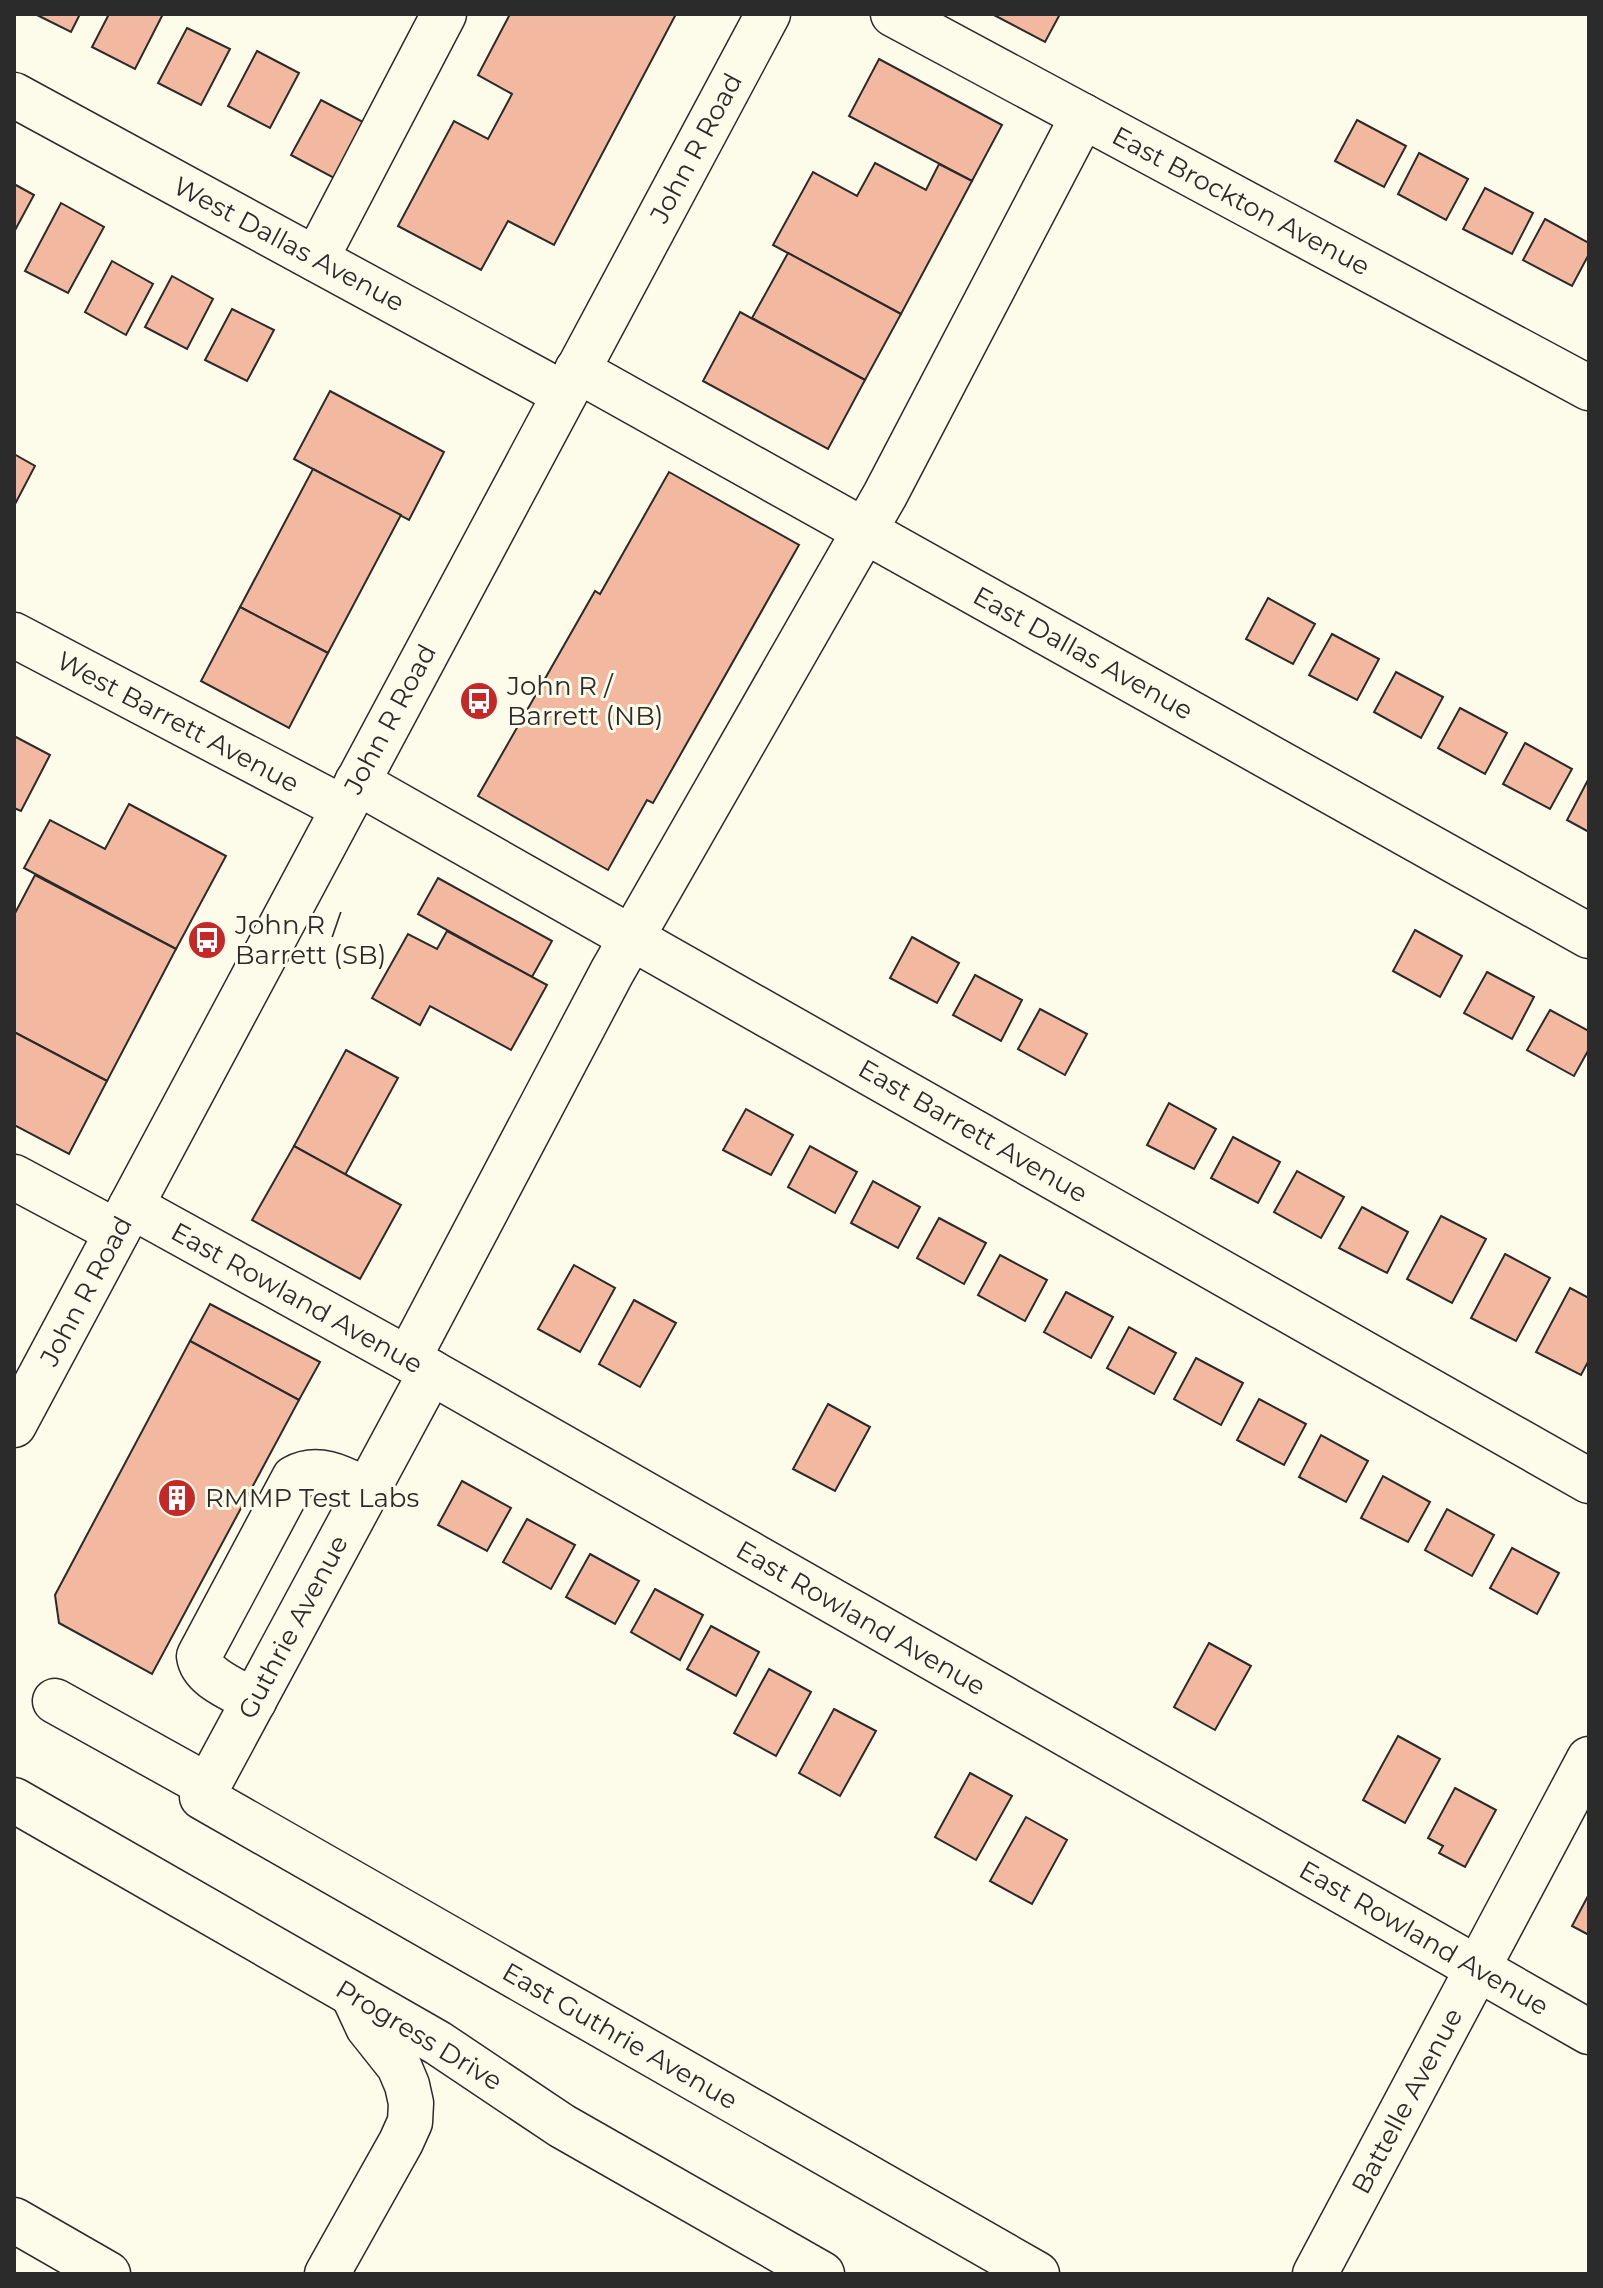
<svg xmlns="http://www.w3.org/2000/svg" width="1603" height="2288" viewBox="0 0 1603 2288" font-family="Montserrat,sans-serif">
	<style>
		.building { fill: #f2b8a0; stroke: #2b2b2b; stroke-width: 2 }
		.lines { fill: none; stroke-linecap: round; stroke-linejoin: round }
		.minor-casing { stroke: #2b2b2b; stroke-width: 47 }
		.major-casing { stroke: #2b2b2b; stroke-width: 47 }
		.highway-casing { stroke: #2b2b2b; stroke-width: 47 }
		.minor { stroke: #fdfbea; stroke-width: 44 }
		.major { stroke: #fdfbea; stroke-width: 44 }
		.highway { stroke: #fdfbea; stroke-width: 44 }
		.labels { text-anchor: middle; stroke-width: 6; stroke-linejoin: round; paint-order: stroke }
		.street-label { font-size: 26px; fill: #2b2b2b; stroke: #fdfbea }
		.poi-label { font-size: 26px; fill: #2b2b2b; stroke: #fdfbea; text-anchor: start }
	</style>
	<rect width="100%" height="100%" fill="#fdfbea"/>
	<!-- building -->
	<g class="building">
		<path d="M35 14H80L71 32Z"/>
		<path d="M109 14H163L135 69 92 47Z"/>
		<path d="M510 14H676L554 245 508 221 481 270 398 226 454 121 488 139 512 94 478 75Z"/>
		<path d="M992 14H1060L1045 42Z"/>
		<path d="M187 28 230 49 201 105 158 83Z"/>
		<path d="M257 51 299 73 270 128 228 106Z"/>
		<path d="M879 59 1002 125 972 181 849 116Z"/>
		<path d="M321 100 363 122 334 178 291 155Z"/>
		<path d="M1357 120 1406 146 1384 187 1335 161Z"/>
		<path d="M1419 153 1468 179 1446 220 1398 194Z"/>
		<path d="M875 163 926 190 939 164 972 181 901 314 773 245 813 172 857 196Z"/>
		<path d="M14 184 34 195 14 232Z"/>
		<path d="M1485 188 1533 213 1512 254 1463 229Z"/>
		<path d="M61 203 104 227 68 293 25 271Z"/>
		<path d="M1545 219 1589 243V254L1572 286 1523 260Z"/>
		<path d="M788 253 901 314 865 380 752 318Z"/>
		<path d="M112 261 153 284 126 335 85 312Z"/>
		<path d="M172 276 213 299 187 349 145 327Z"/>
		<path d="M232 309 274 330 247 381 205 360Z"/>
		<path d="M740 312 865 380 828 449 703 381Z"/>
		<path d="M330 391 444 452 409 520 294 459Z"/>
		<path d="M14 454 35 466 14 506Z"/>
		<path d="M313 469 401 515 328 653 240 607Z"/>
		<path d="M669 472 799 545 653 803 647 800 608 870 478 796 595 591 600 594Z"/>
		<path d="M1268 598 1315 624 1293 664 1246 639Z"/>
		<path d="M240 607 328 653 289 728 201 681Z"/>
		<path d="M1332 634 1379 659 1357 700 1309 675Z"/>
		<path d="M1396 672 1443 697 1421 738 1374 712Z"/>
		<path d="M1460 708 1507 733 1485 774 1438 748Z"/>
		<path d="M14 736 50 755 21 811 14 808Z"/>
		<path d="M1525 743 1572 769 1550 809 1503 784Z"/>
		<path d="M1589 778V832L1567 820Z"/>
		<path d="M129 804 226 856 176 949 24 868 50 820 105 849Z"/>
		<path d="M35 875 176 949 107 1081 14 1032V915Z"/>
		<path d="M438 878 552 941 532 977 418 914Z"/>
		<path d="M1415 930 1462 956 1440 997 1393 971Z"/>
		<path d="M447 931 547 985 511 1050 430 1006 420 1025 372 998 408 934 437 949Z"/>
		<path d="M912 937 959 963 937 1003 890 978Z"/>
		<path d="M1487 972 1534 997 1512 1039 1464 1013Z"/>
		<path d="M975 975 1022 1000 1001 1041 953 1015Z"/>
		<path d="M1040 1009 1087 1034 1065 1075 1018 1049Z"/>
		<path d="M1550 1010 1589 1031V1049L1574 1076 1527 1050Z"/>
		<path d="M14 1032 107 1081 69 1154 14 1125Z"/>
		<path d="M346 1050 398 1078 345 1175 294 1146Z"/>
		<path d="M1169 1103 1216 1129 1194 1169 1147 1145Z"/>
		<path d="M746 1109 793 1135 771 1175 723 1150Z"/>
		<path d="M1233 1137 1280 1162 1258 1203 1211 1178Z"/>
		<path d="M294 1146 401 1205 360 1279 252 1220Z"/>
		<path d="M810 1146 857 1172 835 1213 788 1187Z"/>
		<path d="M1297 1171 1344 1197 1321 1238 1274 1212Z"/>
		<path d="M873 1181 920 1207 898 1248 851 1223Z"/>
		<path d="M1362 1207 1408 1232 1387 1273 1339 1248Z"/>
		<path d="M1441 1216 1486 1239 1452 1303 1407 1279Z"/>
		<path d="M939 1218 986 1243 964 1284 917 1258Z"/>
		<path d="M1505 1254 1550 1278 1516 1341 1471 1318Z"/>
		<path d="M1000 1255 1047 1280 1025 1321 978 1295Z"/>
		<path d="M574 1265 615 1288 580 1352 538 1329Z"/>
		<path d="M1570 1288 1589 1298V1360L1581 1375 1536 1352Z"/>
		<path d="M1066 1292 1113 1317 1091 1358 1044 1332Z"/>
		<path d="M634 1300 676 1323 640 1387 599 1364Z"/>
		<path d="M210 1304 320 1362 299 1400 190 1341Z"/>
		<path d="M1129 1327 1176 1353 1154 1394 1107 1368Z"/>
		<path d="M190 1341 299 1400 152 1674 59 1623 55 1595Z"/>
		<path d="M1196 1358 1243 1383 1221 1425 1174 1399Z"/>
		<path d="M1259 1399 1306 1424 1284 1465 1237 1440Z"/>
		<path d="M828 1404 870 1427 835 1491 793 1469Z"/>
		<path d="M1321 1435 1368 1461 1346 1502 1299 1477Z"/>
		<path d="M1383 1476 1430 1502 1408 1542 1361 1518Z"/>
		<path d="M462 1481 511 1508 487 1551 438 1525Z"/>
		<path d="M1447 1509 1494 1535 1472 1576 1425 1550Z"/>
		<path d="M527 1519 575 1545 551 1589 503 1562Z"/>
		<path d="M1512 1548 1559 1573 1537 1614 1490 1588Z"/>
		<path d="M590 1554 639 1581 615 1624 566 1597Z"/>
		<path d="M655 1589 703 1615 680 1660 631 1632Z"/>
		<path d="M711 1626 759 1652 736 1696 687 1669Z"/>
		<path d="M1209 1643 1251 1666 1215 1730 1174 1707Z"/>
		<path d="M769 1669 811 1692 776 1756 734 1733Z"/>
		<path d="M834 1709 876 1731 840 1796 799 1773Z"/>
		<path d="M1398 1736 1440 1759 1405 1823 1363 1800Z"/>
		<path d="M970 1773 1012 1796 976 1860 935 1837Z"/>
		<path d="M1455 1788 1496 1810 1465 1867 1439 1853 1443 1846 1428 1838Z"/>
		<path d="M1026 1817 1067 1840 1032 1904 990 1881Z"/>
		<path d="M1589 1894V1935L1572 1926Z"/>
	</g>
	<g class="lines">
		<!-- minor casing -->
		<g class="minor-casing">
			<g id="minor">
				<path d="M893 14 1589 388"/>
				<path d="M14 95 564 394"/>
				<path d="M316 259 444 14"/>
				<path d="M577 370 1589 936"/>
				<path d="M14 635 343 808"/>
				<path d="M357 782 1589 1481"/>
				<path d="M14 1177 117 1232"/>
				<path d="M131 1206 408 1359 1589 2032"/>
				<path d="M408 1359 612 972 885 495 1083 116"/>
				<path d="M431 1372 202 1797 1037 2274"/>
				<path d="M55 1701 208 1786"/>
				<path d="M254 1701C236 1690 202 1679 199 1656L294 1478C319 1464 344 1479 366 1490"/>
				<path d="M1315 2274 1589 1759"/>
			</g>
		</g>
		<!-- major casing -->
		<g class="major-casing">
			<g id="major">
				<path d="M14 1425 768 14"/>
				<path d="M14 1800 438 2043 562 2126 822 2274"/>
				<path d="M327 2274 401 2142 410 2122 411 2103 407 2085 399 2066 368 2027 355 1999"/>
			</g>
		</g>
		<!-- highway casing -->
		<g class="highway-casing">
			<path id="highway" d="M14 2220 108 2274"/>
		</g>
		<!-- minor -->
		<use href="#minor" class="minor"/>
		<!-- major -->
		<use href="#major" class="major"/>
		<!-- highway -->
		<use href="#highway" class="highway"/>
	</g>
	<!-- icons -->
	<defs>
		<g id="bus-disc" transform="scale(2)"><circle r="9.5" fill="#c62828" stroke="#fdfbea"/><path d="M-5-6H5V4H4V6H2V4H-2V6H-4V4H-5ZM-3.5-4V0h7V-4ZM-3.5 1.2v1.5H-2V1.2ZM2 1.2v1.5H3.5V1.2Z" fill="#fff"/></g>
		<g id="building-disc" transform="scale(2)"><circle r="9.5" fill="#c62828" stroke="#fdfbea"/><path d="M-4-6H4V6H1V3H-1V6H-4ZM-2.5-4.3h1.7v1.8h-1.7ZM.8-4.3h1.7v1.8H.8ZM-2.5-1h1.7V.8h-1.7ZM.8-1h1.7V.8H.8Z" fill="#fff"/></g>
	</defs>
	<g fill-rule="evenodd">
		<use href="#bus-disc" x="479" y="701"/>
		<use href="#bus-disc" x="207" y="940"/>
		<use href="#building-disc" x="177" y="1498"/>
	</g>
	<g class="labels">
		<!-- street labels -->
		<g class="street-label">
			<text transform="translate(696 148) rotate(-62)" y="9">John R Road</text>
			<text transform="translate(1241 201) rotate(28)" y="9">East Brockton Avenue</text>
			<text transform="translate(289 244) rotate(28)" y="9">West Dallas Avenue</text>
			<text transform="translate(1083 653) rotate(29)" y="9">East Dallas Avenue</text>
			<text transform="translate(390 719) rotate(-62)" y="9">John R Road</text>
			<text transform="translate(178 722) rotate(28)" y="9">West Barrett Avenue</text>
			<text transform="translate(973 1131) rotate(30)" y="9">East Barrett Avenue</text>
			<text transform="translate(86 1291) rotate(-62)" y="9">John R Road</text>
			<text transform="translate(297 1298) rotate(29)" y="9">East Rowland Avenue</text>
			<text transform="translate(861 1618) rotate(30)" y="9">East Rowland Avenue</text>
			<text transform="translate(293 1627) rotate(-62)" y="9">Guthrie Avenue</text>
			<text transform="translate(1424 1938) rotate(30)" y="9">East Rowland Avenue</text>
			<text transform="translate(419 2035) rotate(31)" y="9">Progress Drive</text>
			<text transform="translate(620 2036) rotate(30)" y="9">East Guthrie Avenue</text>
			<text transform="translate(1407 2101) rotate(-62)" y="9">Battelle Avenue</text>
		</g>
		<!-- poi labels -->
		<g class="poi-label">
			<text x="507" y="695">John R /<tspan x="507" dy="30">Barrett (NB)</tspan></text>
			<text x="235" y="934">John R /<tspan x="235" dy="30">Barrett (SB)</tspan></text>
			<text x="205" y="1507">RMMP Test Labs</text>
		</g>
	</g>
	<!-- border -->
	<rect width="1603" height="2288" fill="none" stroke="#2b2b2b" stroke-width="32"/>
</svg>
